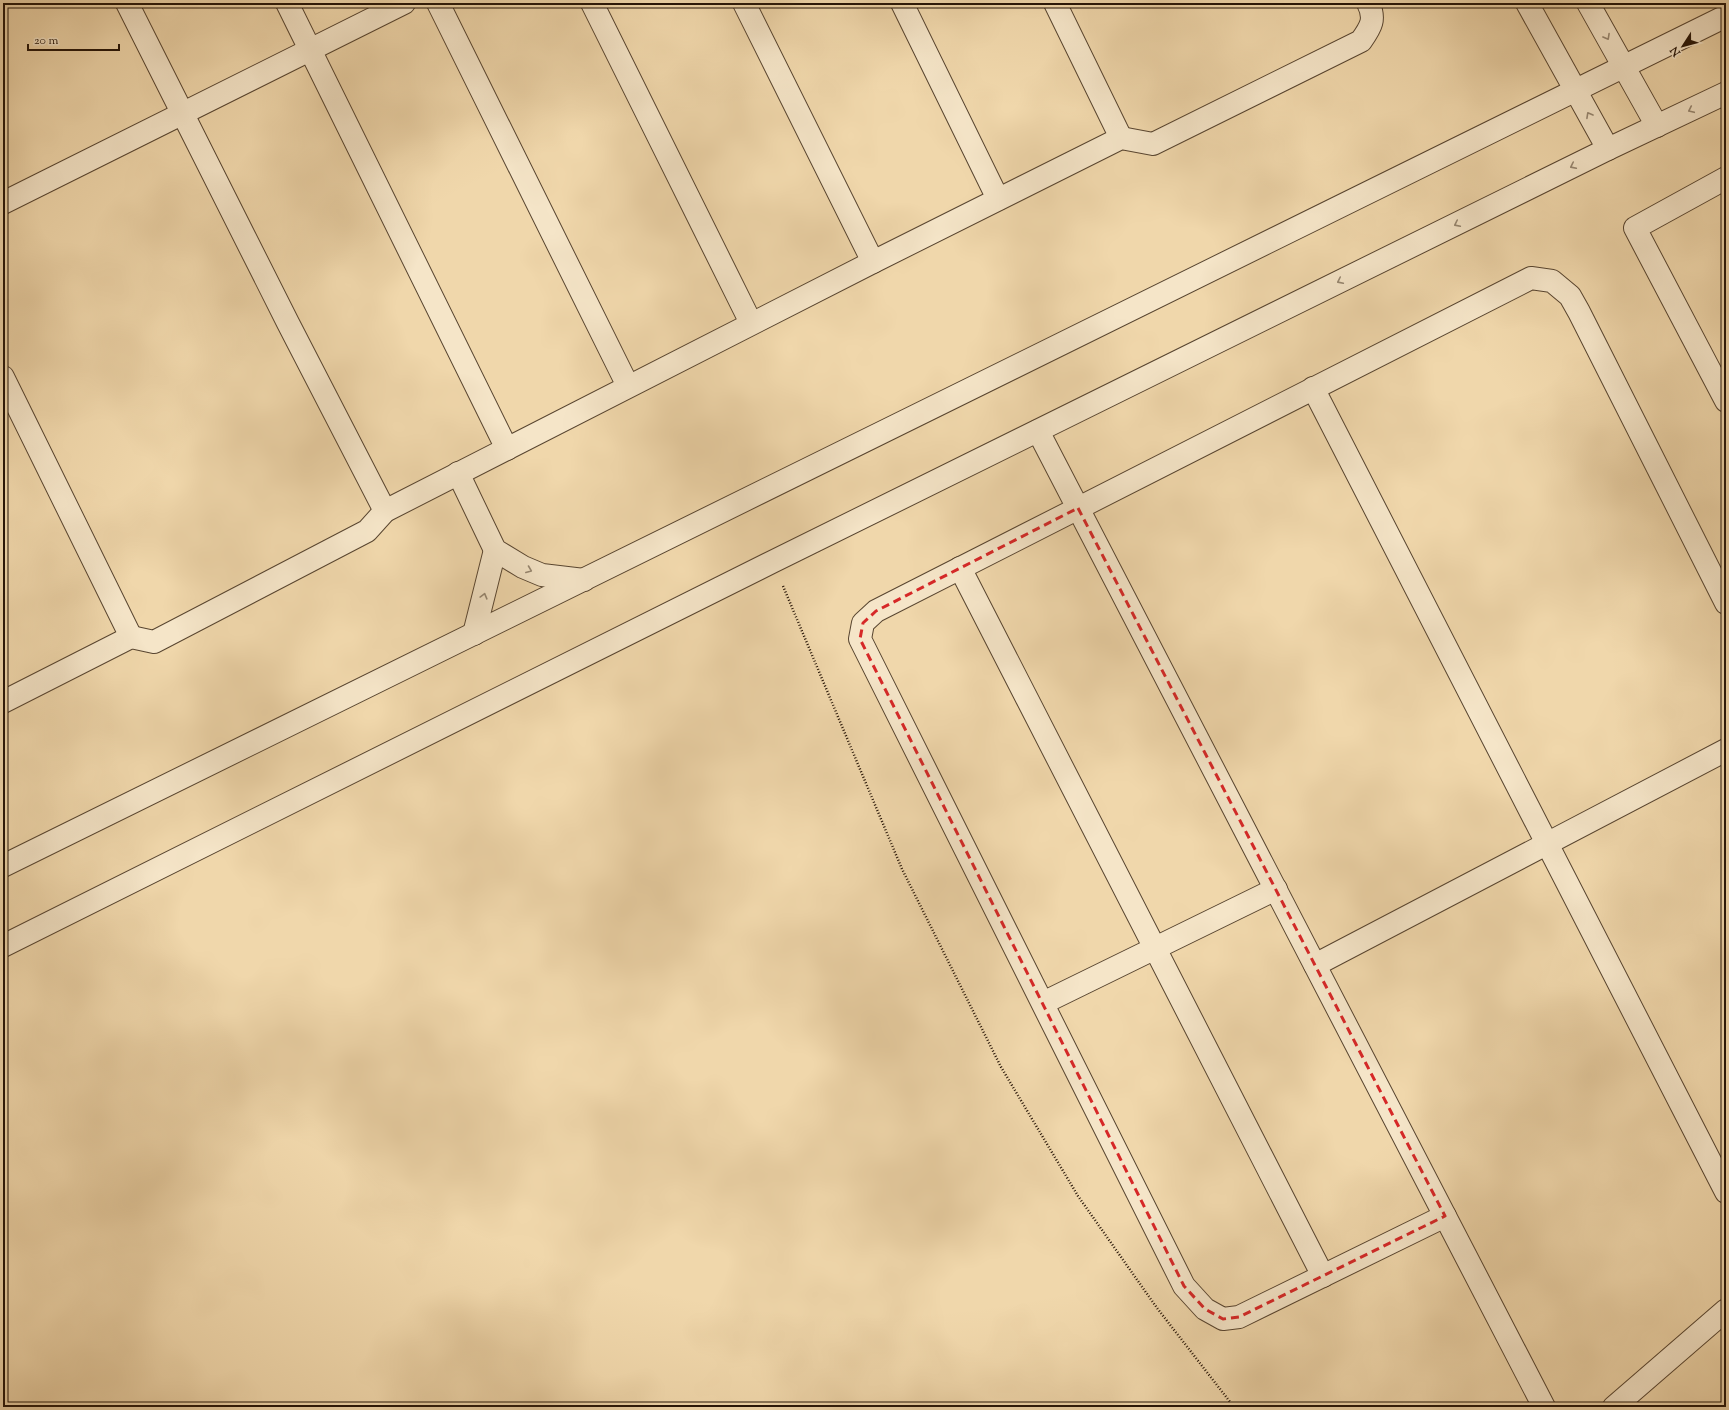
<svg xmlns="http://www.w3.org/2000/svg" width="1729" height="1410" viewBox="0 0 1729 1410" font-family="'Sorts Mill Goudy',serif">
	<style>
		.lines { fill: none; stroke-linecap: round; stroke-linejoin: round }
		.minor-casing { stroke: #584530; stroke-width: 24 }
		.path { stroke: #251407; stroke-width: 2.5; stroke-dasharray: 1 2; stroke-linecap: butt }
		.minor { stroke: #f5e5c8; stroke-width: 22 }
		.oneway { stroke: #978771 }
		.marked { fill: none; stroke: #d62828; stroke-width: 3; stroke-dasharray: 8 5; stroke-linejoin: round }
	</style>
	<rect width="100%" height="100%" fill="#f0d7ab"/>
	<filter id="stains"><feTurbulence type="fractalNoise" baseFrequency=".005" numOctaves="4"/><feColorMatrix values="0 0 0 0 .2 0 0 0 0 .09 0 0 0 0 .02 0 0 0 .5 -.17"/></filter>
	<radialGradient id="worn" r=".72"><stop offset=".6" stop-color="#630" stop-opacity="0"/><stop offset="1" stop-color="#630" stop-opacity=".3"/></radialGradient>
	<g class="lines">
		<!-- minor casing -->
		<g class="minor-casing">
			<g id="minor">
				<path d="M127 3 288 323 385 511"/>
				<path d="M287 3 507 449"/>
				<path d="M438 3 628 386"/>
				<path d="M592 3 751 323"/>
				<path d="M744 3 873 262"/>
				<path d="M902 3 998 199"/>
				<path d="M1055 3 1121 138"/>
				<path d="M1527 3 1608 149"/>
				<path d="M1588 3 1657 126"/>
				<path d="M1726 178 1635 228 1726 401"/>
				<path d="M3 203 404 3"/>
				<path d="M3 377 131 637"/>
				<path d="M1313 388 1726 1192"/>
				<path d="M1038 431 1544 1407"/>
				<path d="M458 473 495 550 523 567 542 575 584 580"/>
				<path d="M960 568 1323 1276"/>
				<path d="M474 634 495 550"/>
				<path d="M3 702 131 637 154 642 367 531 385 511 873 262 1121 138 1153 144 1361 41C1371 27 1376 19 1368 3"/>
				<path d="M3 866 1726 16"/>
				<path d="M3 946 772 562 1608 149 1726 93"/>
				<path d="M1315 965 1726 750"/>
				<path d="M1043 1003 1276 889"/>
				<path d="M1445 1216 1239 1317 1223 1319 1205 1309 1184 1286 860 639 863 623 876 611 1531 278 1552 281 1570 296 1579 312 1726 603"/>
				<path d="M1614 1407 1726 1310"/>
			</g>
		</g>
		<!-- path -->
		<path class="path" d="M783 586 902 869 1001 1067 1078 1196 1157 1308 1234 1407"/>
		<!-- minor -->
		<use href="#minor" class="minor"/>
	</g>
	<!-- one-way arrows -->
	<defs><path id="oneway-chevron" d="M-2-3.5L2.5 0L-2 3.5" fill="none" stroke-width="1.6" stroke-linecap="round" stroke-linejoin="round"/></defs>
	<g class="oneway">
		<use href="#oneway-chevron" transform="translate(1607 37) rotate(61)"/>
		<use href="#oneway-chevron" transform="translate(1691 110) rotate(155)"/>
		<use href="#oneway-chevron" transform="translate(1589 115) rotate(-119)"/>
		<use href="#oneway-chevron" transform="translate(1573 166) rotate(154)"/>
		<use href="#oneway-chevron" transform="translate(1457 224) rotate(154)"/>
		<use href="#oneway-chevron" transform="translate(1340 281) rotate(154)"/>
		<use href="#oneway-chevron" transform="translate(529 570) rotate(22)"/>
		<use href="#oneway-chevron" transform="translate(484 596) rotate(-75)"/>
	</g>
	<!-- marked area -->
	<path class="marked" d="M1078 508 1445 1216 1239 1317 1223 1319 1205 1309 1184 1286 860 639 863 623 876 611Z"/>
	<!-- margin -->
	<rect width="1729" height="1410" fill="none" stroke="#f0d7ab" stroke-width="16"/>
	<rect x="4" y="4" width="1721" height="1402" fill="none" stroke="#251407" stroke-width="2"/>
	<rect x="8" y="8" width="1713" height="1394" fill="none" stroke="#251407"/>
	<!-- north arrow -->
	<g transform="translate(1683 46) rotate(234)" stroke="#f5e5c8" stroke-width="3" paint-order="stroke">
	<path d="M0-3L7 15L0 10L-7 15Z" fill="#251407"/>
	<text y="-6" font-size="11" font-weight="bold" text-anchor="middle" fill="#251407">N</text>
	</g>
	<!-- scale -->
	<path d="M28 44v6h91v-6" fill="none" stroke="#251407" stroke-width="2"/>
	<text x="34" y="44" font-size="12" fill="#251407" stroke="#f5e5c8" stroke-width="3" paint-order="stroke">20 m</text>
	<rect width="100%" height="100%" filter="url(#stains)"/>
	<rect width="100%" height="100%" fill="url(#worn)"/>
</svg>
